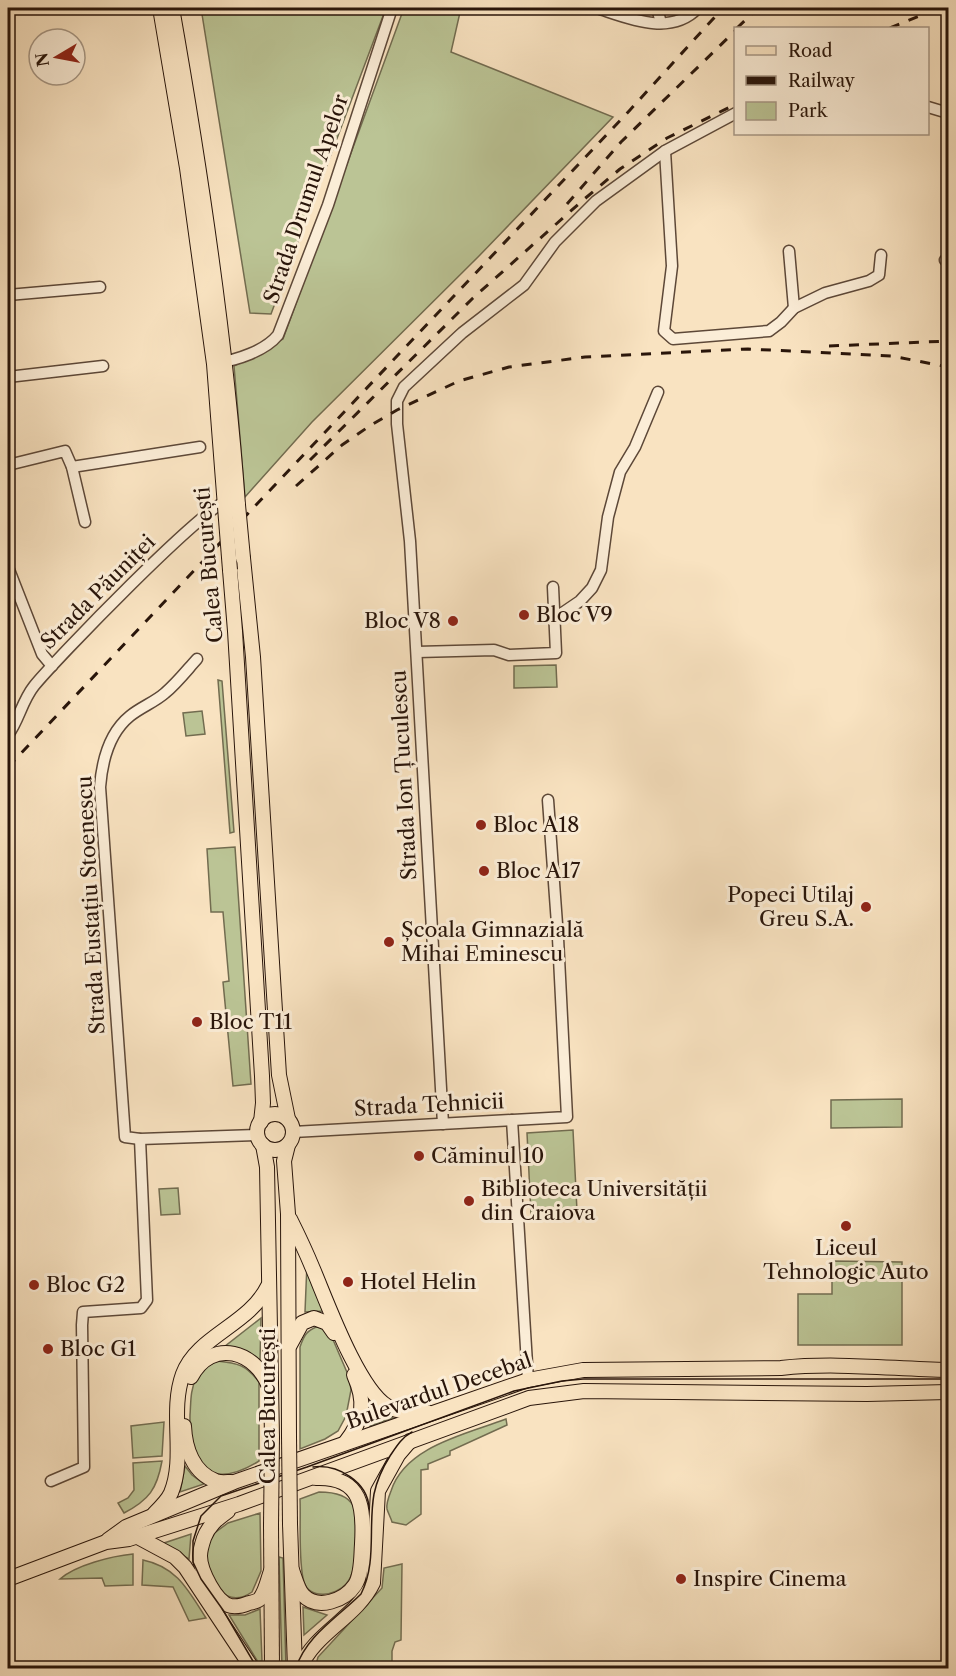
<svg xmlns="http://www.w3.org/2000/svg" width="956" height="1676" viewBox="0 0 956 1676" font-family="'Libre Caslon Text',serif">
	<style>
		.green { fill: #bbc495; stroke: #726c50; stroke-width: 1.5 }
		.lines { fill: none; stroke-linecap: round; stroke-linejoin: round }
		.minor-casing { stroke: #5d4838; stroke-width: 13 }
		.major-casing { stroke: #29150a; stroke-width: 16 }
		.minor { stroke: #fbedd7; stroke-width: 10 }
		.major { stroke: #f9e3c1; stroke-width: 14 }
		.tram { stroke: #29150a; stroke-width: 1.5 }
		.rail { stroke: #29150a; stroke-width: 3; stroke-dasharray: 10 10; stroke-linecap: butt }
		.major-bridge-casing { stroke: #29150a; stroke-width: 16; stroke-linecap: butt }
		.major-bridge { stroke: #f9e3c1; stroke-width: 14 }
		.poi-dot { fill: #8f2418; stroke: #fbedd7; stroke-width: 2 }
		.labels { text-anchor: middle; stroke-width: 6; stroke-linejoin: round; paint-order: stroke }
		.street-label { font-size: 21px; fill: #29150a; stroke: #fbedd7 }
		.poi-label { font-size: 21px; fill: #29150a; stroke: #fbedd7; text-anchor: start }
	</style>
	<rect width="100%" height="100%" fill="#f9e3c1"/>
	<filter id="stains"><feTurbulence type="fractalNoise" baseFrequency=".00333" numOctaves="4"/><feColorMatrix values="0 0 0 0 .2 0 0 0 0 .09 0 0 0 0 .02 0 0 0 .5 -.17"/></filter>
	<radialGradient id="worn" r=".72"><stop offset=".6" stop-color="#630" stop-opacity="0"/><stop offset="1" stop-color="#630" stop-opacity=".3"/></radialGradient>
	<!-- green -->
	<g class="green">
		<path d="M201 8H386L271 314 250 313Z"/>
		<path d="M404 8H461L451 52 613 117 479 256 312 422 245 497 234 366 283 339Z"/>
		<path d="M556 665 557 687 514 688V666Z"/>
		<path d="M218 680 222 681 234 832 230 833Z"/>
		<path d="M202 711 205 734 186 736 183 713Z"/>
		<path d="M235 847 251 1084 233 1086 223 982 229 981 223 912H211L207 849Z"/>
		<path d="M902 1099V1127L831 1128V1100Z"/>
		<path d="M573 1130 577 1211 531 1214 527 1133Z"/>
		<path d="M178 1188 180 1214 161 1215 159 1189Z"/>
		<path d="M832 1261 902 1262V1345H798V1294H832Z"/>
		<path d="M307 1263 323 1311 305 1312Z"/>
		<path d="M261 1318 260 1360 236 1348 224 1347Z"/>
		<path d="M319 1326 331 1335 349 1377 351 1390 346 1416 338 1431 325 1439 300 1449V1347C304 1335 307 1330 319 1326Z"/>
		<path d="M217 1361C238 1363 246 1365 259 1382V1461C210 1491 189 1467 190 1415 191 1403 190 1390 196 1379 200 1370 208 1366 217 1361Z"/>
		<path d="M374 1404 393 1418 370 1426Z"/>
		<path d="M506 1419 507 1425 450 1451V1455L428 1464V1469L421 1470V1514L406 1525 392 1522C391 1518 388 1513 387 1509 386 1504 389 1496 391 1491 405 1446 467 1434 506 1419Z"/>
		<path d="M164 1422 162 1456 133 1458 131 1426Z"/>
		<path d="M162 1461C157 1489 149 1500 124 1513L118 1503 128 1498 134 1490 133 1463Z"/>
		<path d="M185 1466 192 1475 204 1484 180 1492Z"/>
		<path d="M319 1492C359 1492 358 1512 356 1544 355 1557 355 1574 346 1584 336 1596 310 1600 304 1582 298 1563 301 1520 300 1499Z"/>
		<path d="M260 1513 261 1571 252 1592C226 1610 205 1581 205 1556 205 1550 208 1543 209 1537L228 1523Z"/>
		<path d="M191 1534 189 1559 161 1544Z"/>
		<path d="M133 1554V1585L105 1586 102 1578 60 1579C76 1565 112 1556 133 1554Z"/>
		<path d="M279 1557 283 1558 286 1668H282Z"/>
		<path d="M143 1560C177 1567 188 1590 206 1618L189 1621 173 1587 142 1585Z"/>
		<path d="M402 1564 401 1640 395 1642 392 1651V1668H315L318 1657 382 1588 384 1568Z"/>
		<path d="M303 1607 327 1615 304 1635Z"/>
		<path d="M260 1609 262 1661 258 1662 229 1615H245Z"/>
	</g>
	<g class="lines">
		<!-- minor casing -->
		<g class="minor-casing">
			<g id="minor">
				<path d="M597 8C628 18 670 37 698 8"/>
				<path d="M657 8 661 23"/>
				<path d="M928 107 948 113"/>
				<path d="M665 151 672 266 664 331 673 339 769 331 781 322 794 308 825 293 869 281 879 275 881 255"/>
				<path d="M789 251 794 308"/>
				<path d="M945 260 948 261"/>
				<path d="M8 295 100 287"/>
				<path d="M217 363C237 360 265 351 278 335L328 205 392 8"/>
				<path d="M8 377 103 366"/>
				<path d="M8 465 65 451 72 467 85 522"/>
				<path d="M72 467 200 447"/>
				<path d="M8 567 42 654 52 666"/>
				<path d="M555 618 580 601 592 588 601 570 608 517 620 472 635 447 658 392"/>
				<path d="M417 652 494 650 509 655 556 653 553 587"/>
				<path d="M197 659C187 670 177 683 165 693 155 702 141 707 130 716 109 733 102 761 100 787L125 1137 140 1139 258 1135"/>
				<path d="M8 735C19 720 22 701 34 686 54 661 208 502 229 500"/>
				<path d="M512 1120 528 1380"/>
				<path d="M443 1124 410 541 397 424V401L404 387 462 333 524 285 555 242 596 201 665 151 736 113"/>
				<path d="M293 1132 567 1117 558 938 548 800"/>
				<path d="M51 1481 84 1467 82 1325 83 1312 141 1308 147 1300 140 1139"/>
			</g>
		</g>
		<!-- major casing -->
		<g class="major-casing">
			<g id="major">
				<path d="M160 8 187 168 214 364 225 507"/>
				<path d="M172 8C201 172 226 338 238 505"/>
				<path d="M243 558 253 657 279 1075 288 1119"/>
				<path d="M230 570 235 631 262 1076 263 1103 261 1122"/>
				<circle cx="275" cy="1132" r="18"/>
				<path d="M263 1145 267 1167 272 1437"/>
				<path d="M288 1145 284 1161 288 1214 289 1436"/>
				<path d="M290 1219C298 1235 306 1252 313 1269 327 1302 358 1388 387 1406 397 1413 415 1411 427 1412"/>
				<path d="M290 1345 302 1323 314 1318 327 1323 334 1333"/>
				<path d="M191 1377C212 1337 257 1351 270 1389"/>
				<path d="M184 1426C185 1448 193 1473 216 1481 220 1483 227 1482 231 1482"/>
				<path d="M345 1443C364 1419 366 1402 354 1375"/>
				<path d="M228 1511C217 1519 209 1525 204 1538 202 1544 200 1550 200 1556 200 1570 216 1603 231 1606 236 1607 244 1605 249 1603 254 1602 259 1601 261 1597 266 1590 268 1579 271 1571"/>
				<path d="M154 1514C160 1508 168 1500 171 1493 186 1457 169 1412 183 1374 197 1336 249 1325 268 1286"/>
				<path d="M290 1524 295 1668"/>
				<path d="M271 1525 272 1668"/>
				<path d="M136 1536 175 1557 185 1567 252 1668"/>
				<path d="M108 1540 126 1527 234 1482 528 1380 583 1370 781 1368C837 1362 892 1369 948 1370"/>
				<path d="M292 1570C295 1578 298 1590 303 1595 318 1611 345 1600 355 1585 362 1574 361 1557 362 1544 364 1509 363 1476 316 1478"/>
				<path d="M8 1579 106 1542 129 1539 239 1504 529 1398 584 1391 867 1394 948 1392"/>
				<path d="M300 1668C315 1632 356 1618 373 1583L378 1491 398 1455 410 1441"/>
			</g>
		</g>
		<!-- minor -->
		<use href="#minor" class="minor"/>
		<!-- major -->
		<use href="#major" class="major"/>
		<!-- tram -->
		<g class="tram">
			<path d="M313 1467C338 1464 368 1482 369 1508"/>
			<path d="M257 1668 223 1610 201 1579 193 1562V1541L201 1516 221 1496 307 1467 514 1391 562 1381 583 1379H948"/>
			<path d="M296 1668C306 1636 338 1617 361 1594 377 1563 368 1527 374 1494 377 1480 383 1467 390 1456 396 1447 402 1437 412 1432"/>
		</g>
		<!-- rail -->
		<g class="rail">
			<path d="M737 28 758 8"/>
			<path d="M890 28 939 8"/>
			<path d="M567 204 621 142 736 30"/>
			<path d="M829 346 948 341"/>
			<path d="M310 460 473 298 582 201 620 169 667 138 736 104"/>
			<path d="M296 486 342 445 371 425 397 410 459 381 509 367 585 357 748 349 892 356 948 367"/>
			<path d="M8 767 630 110 723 8"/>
		</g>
		<!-- major-bridge casing -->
		<g class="major-bridge-casing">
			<g id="major-bridge">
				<path d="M238 505 243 558"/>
				<path d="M225 507 230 570"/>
				<path d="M289 1436 290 1524"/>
				<path d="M271 1525 272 1437"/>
			</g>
		</g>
		<!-- major-bridge -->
		<use href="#major-bridge" class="major-bridge"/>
	</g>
	<!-- markers -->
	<g class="poi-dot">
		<circle cx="524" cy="615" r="6"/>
		<circle cx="453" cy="621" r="6"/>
		<circle cx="481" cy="825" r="6"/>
		<circle cx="484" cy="871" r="6"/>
		<circle cx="866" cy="907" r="6"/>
		<circle cx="389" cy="942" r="6"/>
		<circle cx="197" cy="1022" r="6"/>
		<circle cx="419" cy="1156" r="6"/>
		<circle cx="469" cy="1201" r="6"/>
		<circle cx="846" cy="1226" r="6"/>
		<circle cx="348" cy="1282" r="6"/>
		<circle cx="34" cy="1285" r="6"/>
		<circle cx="48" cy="1349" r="6"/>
		<circle cx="681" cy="1579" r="6"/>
	</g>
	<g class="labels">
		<!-- street labels -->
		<g class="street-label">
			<text transform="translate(306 199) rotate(-71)" y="7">Strada Drumul Apelor</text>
			<text transform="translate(209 565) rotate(-95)" y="7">Calea București</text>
			<text transform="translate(98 592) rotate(-45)" y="7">Strada Păuniței</text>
			<text transform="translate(404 775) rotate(-93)" y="7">Strada Ion Țuculescu</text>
			<text transform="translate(91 905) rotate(-93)" y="7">Strada Eustațiu Stoenescu</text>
			<text transform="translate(429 1105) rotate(-3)" y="7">Strada Tehnicii</text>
			<text transform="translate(439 1391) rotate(-19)" y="7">Bulevardul Decebal</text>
			<text transform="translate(268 1406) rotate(-90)" y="7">Calea București</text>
		</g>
		<!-- poi labels -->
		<g class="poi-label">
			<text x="536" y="622">Bloc V9</text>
			<text x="441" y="628" text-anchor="end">Bloc V8</text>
			<text x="493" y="832">Bloc A18</text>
			<text x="496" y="878">Bloc A17</text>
			<text x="854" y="902" text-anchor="end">Popeci Utilaj<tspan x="854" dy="24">Greu S.A.</tspan></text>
			<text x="401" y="937">Școala Gimnazială<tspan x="401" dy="24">Mihai Eminescu</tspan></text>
			<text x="209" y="1029">Bloc T11</text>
			<text x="431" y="1163">Căminul 10</text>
			<text x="481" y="1196">Biblioteca Universității<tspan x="481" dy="24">din Craiova</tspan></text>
			<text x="846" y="1255" text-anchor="middle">Liceul<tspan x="846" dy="24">Tehnologic Auto</tspan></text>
			<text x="360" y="1289">Hotel Helin</text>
			<text x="46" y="1292">Bloc G2</text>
			<text x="60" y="1356">Bloc G1</text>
			<text x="693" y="1586">Inspire Cinema</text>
		</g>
	</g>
	<!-- margin -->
	<rect width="956" height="1676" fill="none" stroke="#f9e3c1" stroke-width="30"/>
	<rect x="9" y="9" width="938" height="1658" fill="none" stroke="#29150a" stroke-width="3"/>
	<rect x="15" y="15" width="926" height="1646" fill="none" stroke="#29150a" stroke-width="1.5"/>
	<!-- legend -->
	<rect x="734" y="27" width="195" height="108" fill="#fbedd7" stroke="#a79785" stroke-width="1.5"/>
	<rect x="746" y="46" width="30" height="9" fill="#f9e3c1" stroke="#a79785" stroke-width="1.5"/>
	<text x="788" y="57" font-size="18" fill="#29150a">Road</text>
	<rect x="746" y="76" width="30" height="9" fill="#29150a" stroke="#a79785" stroke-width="1.5"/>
	<text x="788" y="87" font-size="18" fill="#29150a">Railway</text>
	<rect x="746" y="102" width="30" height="18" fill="#bbc495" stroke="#a79785" stroke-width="1.5"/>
	<text x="788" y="117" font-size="18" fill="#29150a">Park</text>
	<!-- north arrow -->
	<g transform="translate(57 57) rotate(260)"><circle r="28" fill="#fbedd7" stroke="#a79785" stroke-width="1.5"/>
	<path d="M0-4.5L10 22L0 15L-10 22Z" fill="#8f2418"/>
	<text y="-9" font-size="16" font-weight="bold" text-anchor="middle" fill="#29150a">N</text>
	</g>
	<rect width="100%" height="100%" filter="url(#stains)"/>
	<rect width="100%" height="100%" fill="url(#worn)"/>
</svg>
